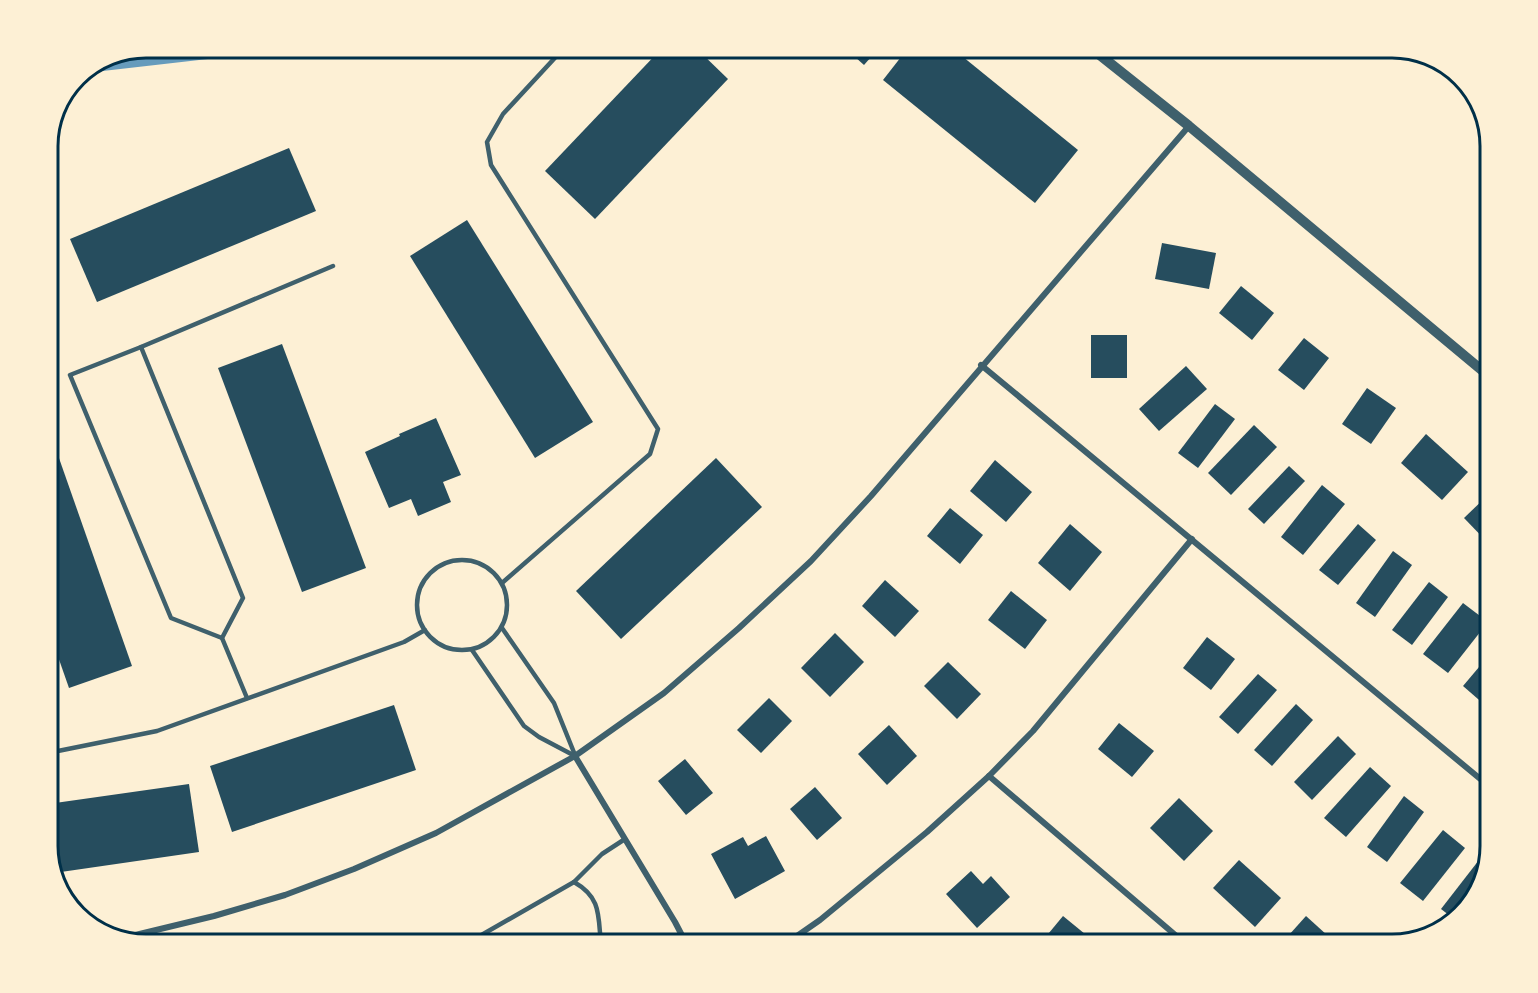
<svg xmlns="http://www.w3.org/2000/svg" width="1538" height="993" viewBox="0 0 1538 993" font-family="Bitter,serif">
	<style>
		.water { fill: #669bbc }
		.building { fill: #264d5e }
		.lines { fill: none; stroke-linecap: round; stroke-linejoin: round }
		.service { stroke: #3f606c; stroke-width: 4.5 }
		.minor { stroke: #3f606c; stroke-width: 6 }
		.tertiary { stroke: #3f606c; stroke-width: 10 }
		.rim { fill: none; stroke: #003049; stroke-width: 3 }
	</style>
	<rect width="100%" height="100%" fill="#fdf0d5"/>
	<!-- water -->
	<path class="water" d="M146 48H303L94 72 76 78Z"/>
	<!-- building -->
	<g class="building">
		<path d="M662 48H696L728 79 595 219 545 171Z"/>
		<path d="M845 48H879L864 65Z"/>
		<path d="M908 48H952L1078 150 1035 203 883 80Z"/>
		<path d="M289 148 316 211 97 302 70 239Z"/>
		<path d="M467 220 593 422 535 458 410 256Z"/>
		<path d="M1162 243 1216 253 1209 289 1155 279Z"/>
		<path d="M1241 286 1274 313 1252 340 1219 313Z"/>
		<rect x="1091" y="335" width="36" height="43"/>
		<path d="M1304 338 1329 358 1304 390 1278 370Z"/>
		<path d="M282 344 366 568 302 592 218 368Z"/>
		<path d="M1186 366 1207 389 1159 431 1139 409Z"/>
		<path d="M1367 388 1396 408 1371 444 1342 424Z"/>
		<path d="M1215 404 1235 419 1198 468 1178 453Z"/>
		<path d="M436 418 461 475 443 482 451 502 418 516 411 499 389 508 365 452 400 436 399 434Z"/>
		<path d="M1254 425 1277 447 1231 495 1208 473Z"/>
		<path d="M1426 434 1468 472 1442 500 1401 463Z"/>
		<path d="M53 441 132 666 69 688 48 628V443Z"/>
		<path d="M716 458 762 507 621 639 576 591Z"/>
		<path d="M995 460 1032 492 1006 522 970 491Z"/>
		<path d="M1289 466 1305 481 1264 524 1248 509Z"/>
		<path d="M1322 485 1345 504 1303 555 1281 537Z"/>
		<path d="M1490 493V545L1464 518Z"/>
		<path d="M950 508 983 535 960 564 927 536Z"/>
		<path d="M1070 524 1102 552 1070 591 1038 563Z"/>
		<path d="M1358 524 1376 540 1338 585 1319 570Z"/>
		<path d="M1393 551 1412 565 1375 617 1356 603Z"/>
		<path d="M885 580 919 611 895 637 862 606Z"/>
		<path d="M1429 582 1448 597 1412 645 1392 630Z"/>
		<path d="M1011 591 1047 620 1025 649 988 620Z"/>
		<path d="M1463 603 1488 622 1448 673 1423 654Z"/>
		<path d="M835 633 864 662 830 697 801 668Z"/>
		<path d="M1207 637 1235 659 1211 690 1183 668Z"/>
		<path d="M1490 654V701L1486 706 1463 686Z"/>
		<path d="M948 662 981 694 957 719 924 686Z"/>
		<path d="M1258 674 1277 690 1238 734 1219 717Z"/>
		<path d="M769 698 792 721 761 753 737 730Z"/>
		<path d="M1296 704 1313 720 1272 766 1254 750Z"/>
		<path d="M394 705 416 770 232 832 210 766Z"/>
		<path d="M1119 723 1154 751 1132 777 1098 749Z"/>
		<path d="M889 725 917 756 887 785 858 754Z"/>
		<path d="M1338 736 1356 754 1312 800 1294 782Z"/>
		<path d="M685 759 713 793 686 815 658 781Z"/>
		<path d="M1370 767 1391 786 1346 837 1324 818Z"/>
		<path d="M189 784 199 852 54 873 48 853V804Z"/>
		<path d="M815 787 842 818 817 840 790 809Z"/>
		<path d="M1404 796 1424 812 1387 862 1367 847Z"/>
		<path d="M1179 798 1213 831 1184 861 1150 828Z"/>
		<path d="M1443 830 1465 848 1423 901 1400 883Z"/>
		<path d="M766 836 785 871 735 899 711 854 743 837 748 846Z"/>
		<path d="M1239 860 1281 898 1255 927 1213 888Z"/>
		<path d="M1479 860 1485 864 1474 901 1454 919 1441 909Z"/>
		<path d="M971 871 983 884 991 876 1010 897 977 928 946 894Z"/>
		<path d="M1063 916 1096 943 1094 945H1039Z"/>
		<path d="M1306 916 1338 945H1280Z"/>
		<path d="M581 938V945H526V943Z"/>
	</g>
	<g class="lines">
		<!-- service -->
		<g class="service">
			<path d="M141 347 243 598 222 638 247 698"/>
			<circle cx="462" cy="605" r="45"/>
			<path d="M502 583 650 454 658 429 491 165 487 142 503 114 564 48"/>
			<path d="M502 628 554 703 575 755"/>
			<path d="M222 638 171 618 70 375 141 347 333 266"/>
			<path d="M472 650 524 726 539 737 575 756"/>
			<path d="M48 753 157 731 404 642 425 630"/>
			<path d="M574 882C602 898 598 916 601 945"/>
			<path d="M464 945 574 882 602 854 625 839"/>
		</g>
		<!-- minor -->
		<g class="minor">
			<path d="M981 365 1490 787"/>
			<path d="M575 756 675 922 687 945"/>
			<path d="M989 776 1187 945"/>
			<path d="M123 938 214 916 285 895 354 869 436 833 575 756 664 693 739 628 811 561 871 496 1189 126"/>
			<path d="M784 945 820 920 927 832 989 776 1033 731 1192 539"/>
		</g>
		<!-- tertiary -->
		<path class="tertiary" d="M1091 48 1189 126 1490 377"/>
	</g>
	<!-- crop -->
	<path d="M0 0H1538V993H0ZM146 58H1392A88 88 0 0 1 1480 146V846A88 88 0 0 1 1392 934H146A88 88 0 0 1 58 846V146A88 88 0 0 1 146 58Z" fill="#fdf0d5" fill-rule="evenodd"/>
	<path class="rim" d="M146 58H1392A88 88 0 0 1 1480 146V846A88 88 0 0 1 1392 934H146A88 88 0 0 1 58 846V146A88 88 0 0 1 146 58Z"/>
</svg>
